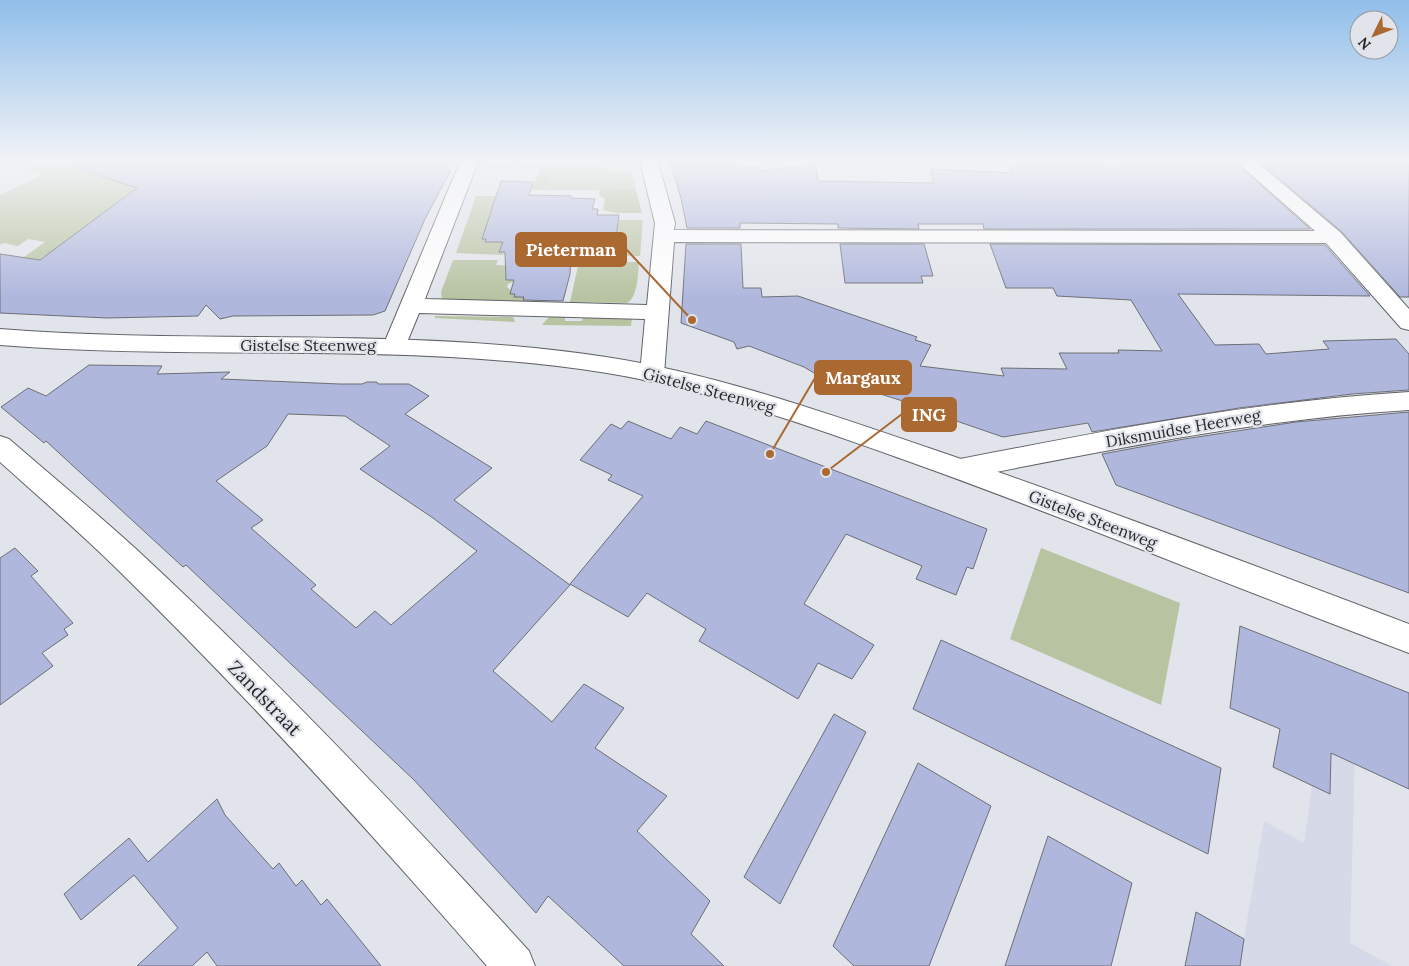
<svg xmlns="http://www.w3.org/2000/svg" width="1409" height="966" viewBox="0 0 1409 966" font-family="Lora,serif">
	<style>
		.built { fill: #d6d9e8 }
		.green { fill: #b7c3a1 }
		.forest { fill: #acba93 }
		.building { fill: #afb7dd; stroke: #6d6f75; fill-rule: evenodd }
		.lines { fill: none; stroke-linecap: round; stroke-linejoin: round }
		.minor-casing { stroke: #626369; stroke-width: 2 }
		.major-casing { stroke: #626369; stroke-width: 2 }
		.minor { fill: #fff; fill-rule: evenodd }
		.major { fill: #fff; fill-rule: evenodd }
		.labels { text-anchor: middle; stroke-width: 4.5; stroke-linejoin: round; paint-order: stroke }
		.street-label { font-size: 16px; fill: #292a2d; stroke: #e2e4eb }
		.near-street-label { font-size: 19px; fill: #292a2d; stroke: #e2e4eb }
		.leader { fill: none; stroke: #a96931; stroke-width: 2 }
		.callout-dot { fill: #a96931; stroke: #e2e4eb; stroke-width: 2 }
		.callout { fill: #a96931; stroke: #a96931; stroke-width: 2 }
		.callout-label { font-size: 18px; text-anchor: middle; font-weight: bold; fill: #fff }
	</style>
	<rect width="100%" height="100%" fill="#e2e4eb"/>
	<!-- built -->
	<path class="built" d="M1335 664 1357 672 1350 943 1392 966H1185L1196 912 1244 938 1264 821 1304 843 1312 786 1330 794Z"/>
	<!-- green -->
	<g class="green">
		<path d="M35 162H91L110 179 121 183 125 181H145L62 260 44 256 29 268 13 265 45 242 28 239 18 246 3 243 0 245V195L42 175 27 169Z"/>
		<path d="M490 162H538L537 169 511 166 506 169H488Z"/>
		<path d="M555 162H590L616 171 632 173 636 190H531C544 188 555 176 555 162Z"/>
		<path d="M476 196H526L487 238H482L486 239V242L508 240 499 252H504L503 255 456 253Z"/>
		<path d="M619 220H643L640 256 601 255V251L610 248 615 241H620L615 239Z"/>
		<path d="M453 260H498L496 265 521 266 515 281 508 284 507 287 512 291 510 294H515L514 297H517L518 294H527L525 302 442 300 441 292Z"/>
		<path d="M593 262H639C638 274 638 297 627 303L570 302 578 266 593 267Z"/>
		<path d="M435 316 513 317 515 322 435 318Z"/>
		<path d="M549 317H565V321H582L583 317 632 318 631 326 542 325Z"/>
		<path d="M1041 548 1180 603 1161 705 1010 639Z"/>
	</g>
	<!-- forest -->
	<g class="forest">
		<path d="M543 162H555V168L550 177 551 183 546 187 531 190Z"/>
		<path d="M600 189 636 190 642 213H616L603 210 605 199 599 195Z"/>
	</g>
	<!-- building -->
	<g class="building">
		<path d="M74 162H450L447 170H451L425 219 385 311 373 315 233 316 220 319 206 305 198 316 107 318 0 313V254L40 260 137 188 73 167Z"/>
		<path d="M670 162H735L737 166 759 167V171L816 164 818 181 934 183 930 169 1013 173 1007 166H1024L1021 162H1104L1108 166 1142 162H1235L1310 229H984L983 224H918L919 229 838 228V224L740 223V228H687L681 198Z"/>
		<path d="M1260 162H1409V297H1400L1342 232Z"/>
		<path d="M501 181 533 182 529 195 571 196V198L595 199 592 209H598L597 215H619L615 244 597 243 596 253 591 254 590 256 571 257 570 274 563 301 523 300 524 297H514L515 294H510L514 280H506L505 252H499L503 242H485L486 239H482Z"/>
		<path d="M686 244H741L743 288H761L762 297 798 296 917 337 915 340 931 345 920 366 1004 376 1001 368 1067 369 1059 353H1119L1118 350 1162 351 1131 300 1057 296 1053 288H1006L990 244 1325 245 1370 296 1178 294 1215 345 1259 344 1266 354 1329 349 1323 341 1396 339 1409 354V390L1352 394 1239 408 1092 432 1088 423 1003 437 939 415 938 417 907 406 909 403 855 386V382L851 383 820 373H814L804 367 749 346 737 349 734 342 681 323Z"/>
		<path d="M840 244H924L933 276H921L923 283H845Z"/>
		<path d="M89 365 162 366 157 374 230 372 221 379 340 384H362L367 382H377L378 384H409L429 396 405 414 492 468 454 500 570 585 493 671 552 722 584 684 624 708 595 748 667 796 637 831 710 901 691 934 724 966H624L548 896 536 913 414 780 186 565 183 567 46 441 44 443 1 407 28 388 46 396ZM288 414 345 416 390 446 360 469 433 518 477 551 391 625 375 611 356 628 311 589 316 585 251 528 263 520 216 481 267 446Z"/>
		<path d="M1409 412V593L1116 485 1102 454 1184 439 1296 422Z"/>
		<path d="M628 421 671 439 680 427 697 434 706 421 987 529 973 569 967 567 956 595 916 579 922 566 846 534 804 604 874 645 852 679 818 663 798 699 699 641 706 629 647 593 628 617 570 584 643 496 608 480 612 475 580 460 611 424 621 429Z"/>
		<path d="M15 548 38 571 31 576 73 623 64 629 68 635 42 653 53 666 0 705V558Z"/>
		<path d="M1240 626 1409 693V789L1331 753 1330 794 1273 767 1280 729 1230 708Z"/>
		<path d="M941 640 1221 768 1208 854 913 709Z"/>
		<path d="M834 714 866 732 780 904 744 877Z"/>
		<path d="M918 763 991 806 929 966H854L833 946Z"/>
		<path d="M217 799 225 815 273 869 279 863 296 886 302 880 321 905 327 899 381 966H217L207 952 192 966H137L178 928 134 875 81 920 64 894 129 838 148 862Z"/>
		<path d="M1048 836 1132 883 1111 966H1005Z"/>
		<path d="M1196 912 1244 939 1240 966H1185Z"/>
	</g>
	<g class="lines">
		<!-- minor casing -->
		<g class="minor-casing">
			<g id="minor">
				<path d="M460 162H478L425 299 647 305 655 223 640 162H658L675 223 674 230 1315 231 1237 162H1257L1341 233 1409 309V330L1401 328 1326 243 674 242 664 374 661 380 652 382 643 380 640 374 645 319 419 313 403 352 395 354 387 352 383 346Z"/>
				<path d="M1409 392V410C1257 419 1109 450 960 479L950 476 946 469 950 462 960 459C1109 430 1257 401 1409 392Z"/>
				<path d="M0 436 9 439C51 475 94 511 135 548 273 676 403 812 529 951L535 966H487C367 828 244 693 114 566 77 530 38 496 0 462Z"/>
			</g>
		</g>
		<!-- major casing -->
		<g class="major-casing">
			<path id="major" d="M0 329C202 345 405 326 606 357 716 374 823 412 929 448 1090 503 1250 564 1409 624V653C1240 590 1073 520 902 459 806 425 709 390 607 373 406 341 202 361 0 345Z"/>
		</g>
		<!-- minor -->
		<use href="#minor" class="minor"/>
		<!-- major -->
		<use href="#major" class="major"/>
	</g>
	<!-- sky -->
	<linearGradient id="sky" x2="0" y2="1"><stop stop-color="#90beea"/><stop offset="0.54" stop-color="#f2f3f6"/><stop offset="1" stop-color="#f2f3f6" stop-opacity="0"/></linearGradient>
	<rect width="1409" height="298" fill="url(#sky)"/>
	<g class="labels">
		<!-- street labels -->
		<g class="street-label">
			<text x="308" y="351">Gistelse Steenweg</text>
			<text transform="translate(709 390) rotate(15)" y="6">Gistelse Steenweg</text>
			<text transform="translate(1183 428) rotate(-10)" y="6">Diksmuidse Heerweg</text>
			<text transform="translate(1093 519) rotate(21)" y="6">Gistelse Steenweg</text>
		</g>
		<!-- near-street labels -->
		<g class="near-street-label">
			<text transform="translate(265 698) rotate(46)" y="7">Zandstraat</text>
		</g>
	</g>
	<!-- callouts -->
	<path class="leader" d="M692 320L626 249M770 454L815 378M826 472L902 414"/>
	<g class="callout-dot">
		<circle cx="692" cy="320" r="5"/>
		<circle cx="770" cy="454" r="5"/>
		<circle cx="826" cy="472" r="5"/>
	</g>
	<g class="callout">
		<rect x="516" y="233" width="110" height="33" rx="5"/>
		<rect x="815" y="361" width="96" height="33" rx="5"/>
		<rect x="902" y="398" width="54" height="33" rx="5"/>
	</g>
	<g class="callout-label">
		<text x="571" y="256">Pieterman</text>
		<text x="863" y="384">Margaux</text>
		<text x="929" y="421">ING</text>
	</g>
	<!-- north arrow -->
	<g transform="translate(1374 35) rotate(228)"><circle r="24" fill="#e2e4eb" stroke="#989a9f"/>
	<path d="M0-4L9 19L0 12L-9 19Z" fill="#a96931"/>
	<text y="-8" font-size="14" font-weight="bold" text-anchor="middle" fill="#292a2d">N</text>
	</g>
</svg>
